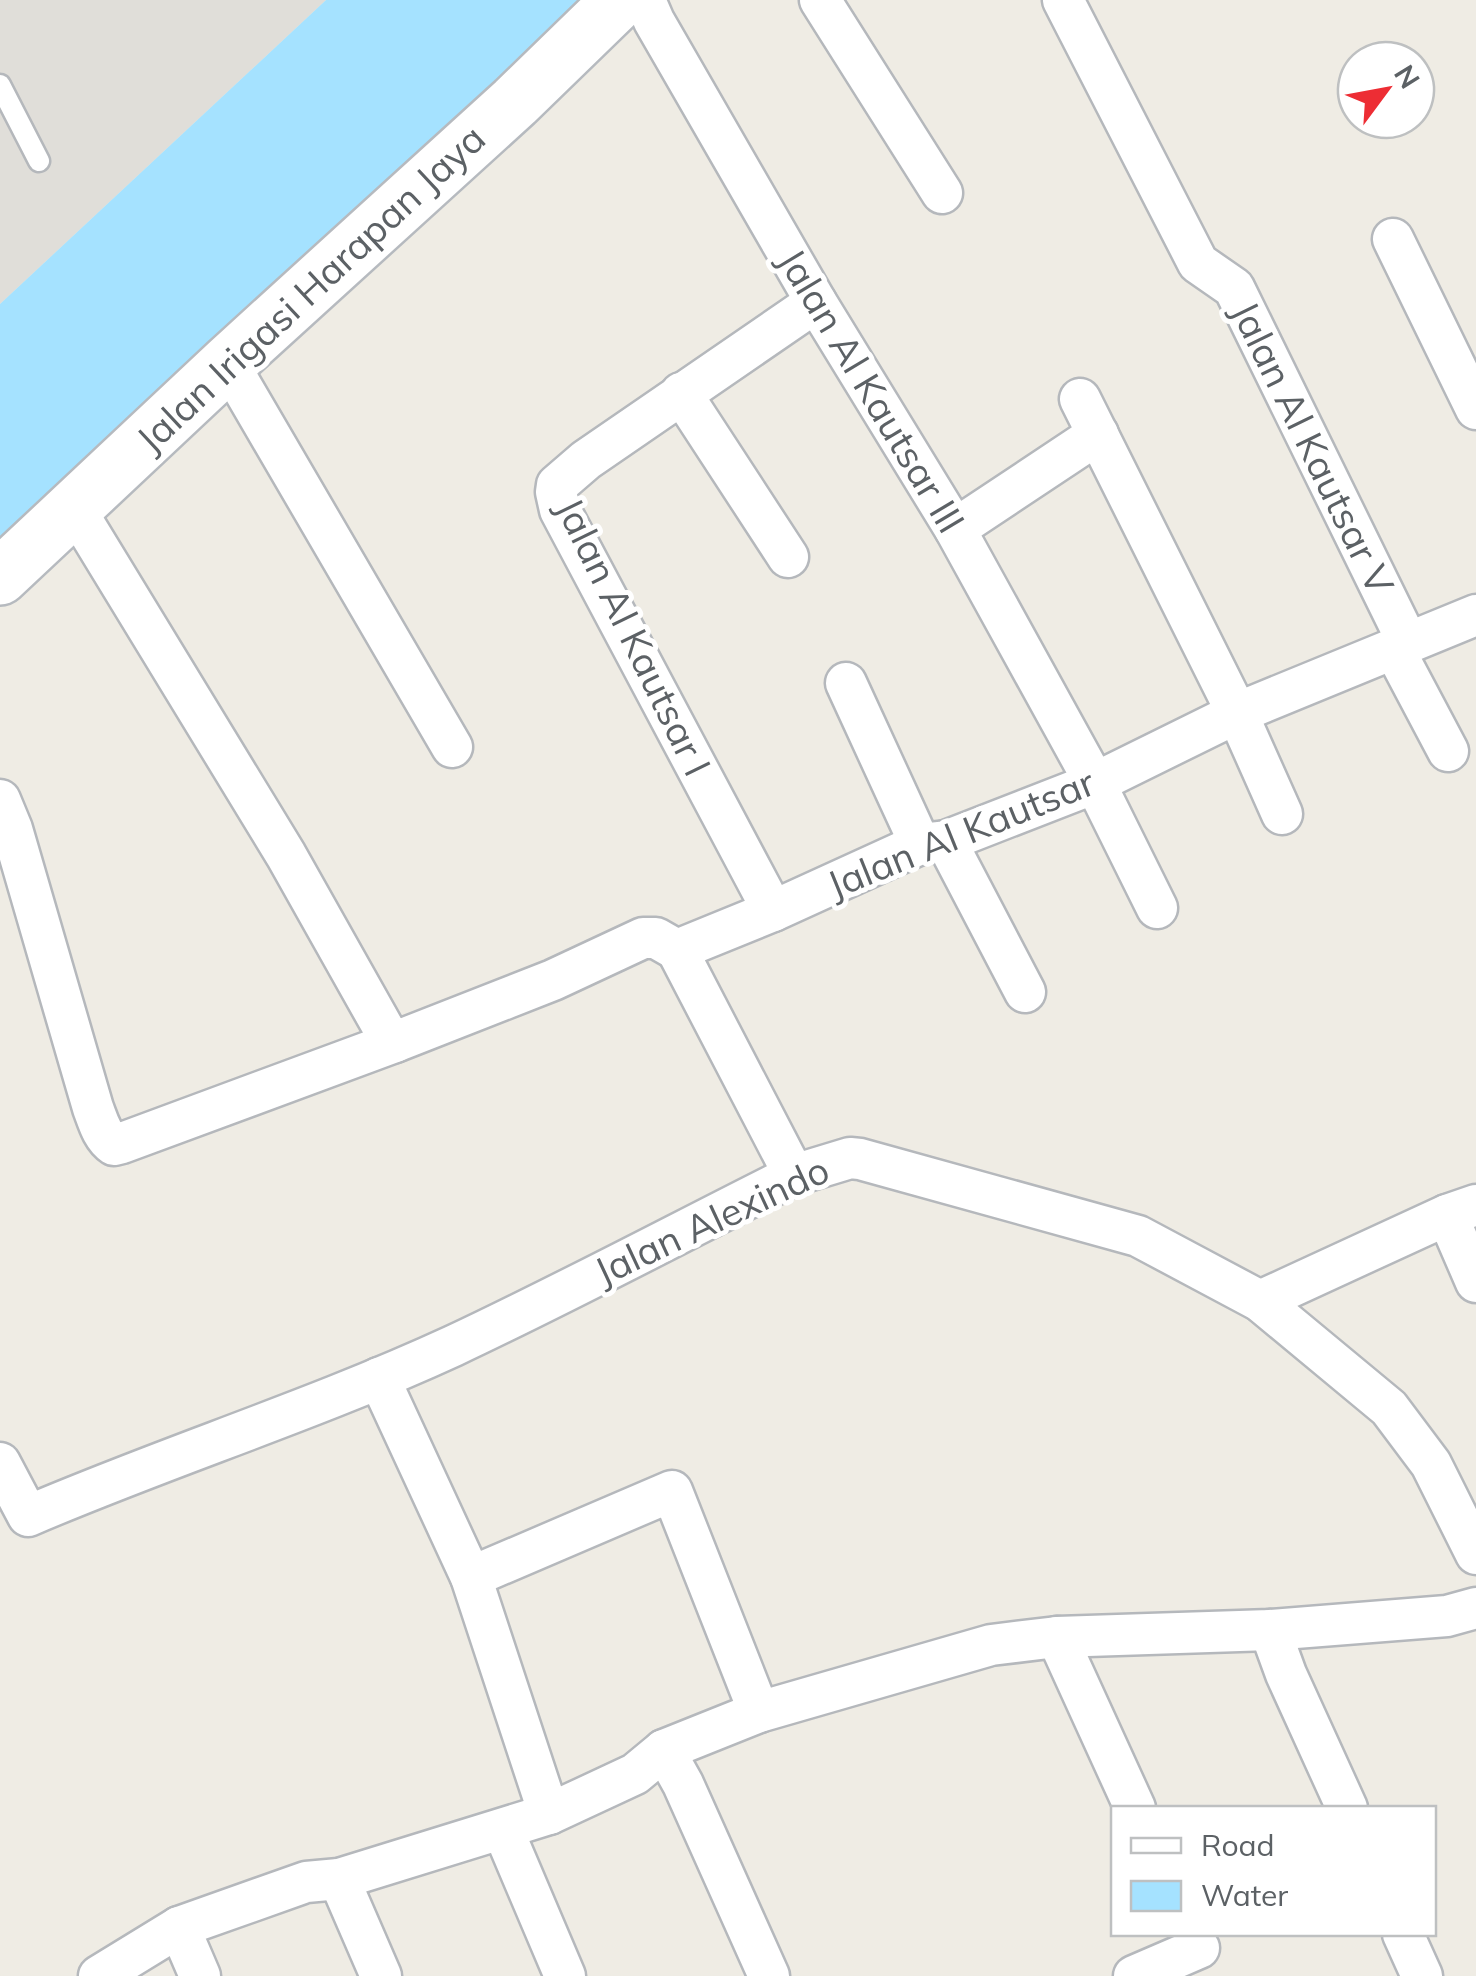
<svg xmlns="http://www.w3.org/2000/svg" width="1476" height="1976" viewBox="0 0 1476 1976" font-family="Mulish,sans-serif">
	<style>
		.industrial { fill: #e0ded9 }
		.water { fill: #a5e2ff }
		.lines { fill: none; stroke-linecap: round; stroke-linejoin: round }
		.lane-casing { stroke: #b5b8bc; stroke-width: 25 }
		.street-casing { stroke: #b5b8bc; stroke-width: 45 }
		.secondary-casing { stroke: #b6babf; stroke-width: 60 }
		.lane { stroke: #fff; stroke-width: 20 }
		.street { stroke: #fff; stroke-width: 40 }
		.secondary { stroke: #fff; stroke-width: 55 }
		.labels { text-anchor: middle; stroke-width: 10; stroke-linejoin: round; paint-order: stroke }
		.street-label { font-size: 38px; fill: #5c6165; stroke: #fff }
	</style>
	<rect width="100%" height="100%" fill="#efece4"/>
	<!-- industrial -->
	<path class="industrial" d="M0 0H326L0 304Z"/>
	<!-- water -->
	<path class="water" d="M326 0H620L0 577V304Z"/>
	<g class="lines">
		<!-- lane casing -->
		<g class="lane-casing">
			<path id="lane" d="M0 85 39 161"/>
		</g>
		<!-- street casing -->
		<g class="street-casing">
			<g id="street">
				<path d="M645 0 654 21 816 302 955 529 1095 783 1157 908"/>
				<path d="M820 0 942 193"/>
				<path d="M1063 0 1198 263 1234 288 1408 643"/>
				<path d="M1393 239 1476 409"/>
				<path d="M228 363 452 747"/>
				<path d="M681 393 788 557"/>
				<path d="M1080 399 1237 713 1282 814"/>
				<path d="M75 509 286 855 385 1031 395 1042 553 980 643 938H656L677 950"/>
				<path d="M955 529 1098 434"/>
				<path d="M1394 649 1448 751"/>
				<path d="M846 683 920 844"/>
				<path d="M0 800 12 829 93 1108C98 1121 102 1137 114 1145L122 1143 395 1042"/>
				<path d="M946 841 1025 992"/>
				<path d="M773 911 560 510 556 492 557 485 586 460 816 302"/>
				<path d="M794 1175 677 950 773 911 920 844 946 841 1095 783 1237 713 1476 615"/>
				<path d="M1447 1215 1476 1282"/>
				<path d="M1260 1301 1447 1215 1476 1205"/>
				<path d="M379 1378 471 1577 549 1814"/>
				<path d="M0 1463 28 1516C168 1456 314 1410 453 1346 568 1292 680 1232 794 1175L850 1158 860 1159 1138 1236 1260 1301 1389 1408 1431 1464 1476 1554"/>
				<path d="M471 1577 672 1491 759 1712"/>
				<path d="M1270 1630 1286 1674 1347 1808"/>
				<path d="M1057 1637 1135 1808"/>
				<path d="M664 1750 683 1784 769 1976"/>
				<path d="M503 1830 565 1976"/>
				<path d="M339 1879 381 1976"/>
				<path d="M179 1927 200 1976"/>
				<path d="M1403 1934 1422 1976"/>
				<path d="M99 1976 179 1927 306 1882 339 1879 549 1814 635 1774 664 1750 759 1712 991 1645 1057 1637 1270 1630 1447 1616 1476 1608"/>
				<path d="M1134 1976 1199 1948"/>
			</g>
		</g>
		<!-- secondary casing -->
		<g class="secondary-casing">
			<path id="secondary" d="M0 577 228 363 515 102 620 0"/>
		</g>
		<!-- lane -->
		<use href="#lane" class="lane"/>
		<!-- street -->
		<use href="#street" class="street"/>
		<!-- secondary -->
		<use href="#secondary" class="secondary"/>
	</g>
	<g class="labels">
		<!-- street labels -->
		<g class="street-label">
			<text transform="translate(311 289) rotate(-43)" y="13">Jalan Irigasi Harapan Jaya</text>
			<text transform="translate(871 391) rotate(59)" y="13">Jalan Al Kautsar III</text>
			<text transform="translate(1312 448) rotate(64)" y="13">Jalan Al Kautsar V</text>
			<text transform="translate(633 637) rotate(64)" y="13">Jalan Al Kautsar I</text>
			<text transform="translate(961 834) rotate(-22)" y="13">Jalan Al Kautsar</text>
			<text transform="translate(712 1221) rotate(-25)" y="13">Jalan Alexindo</text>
		</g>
	</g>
	<!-- legend -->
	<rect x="1111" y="1806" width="325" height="130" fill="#ffffff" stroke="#bec0c1" stroke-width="2.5"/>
	<rect x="1131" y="1838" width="50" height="15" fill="#ffffff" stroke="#bec0c1" stroke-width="2.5"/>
	<text x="1201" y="1856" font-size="30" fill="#5c6165">Road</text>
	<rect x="1131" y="1881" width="50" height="30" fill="#a5e2ff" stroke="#bec0c1" stroke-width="2.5"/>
	<text x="1201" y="1906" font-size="30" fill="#5c6165">Water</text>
	<!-- north arrow -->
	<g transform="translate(1386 90) rotate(58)"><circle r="48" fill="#ffffff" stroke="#bec0c1" stroke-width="2.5"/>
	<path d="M0-8L18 38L0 25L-18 38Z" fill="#ed2d34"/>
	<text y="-15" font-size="28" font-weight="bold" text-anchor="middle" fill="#5c6165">N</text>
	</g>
</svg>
